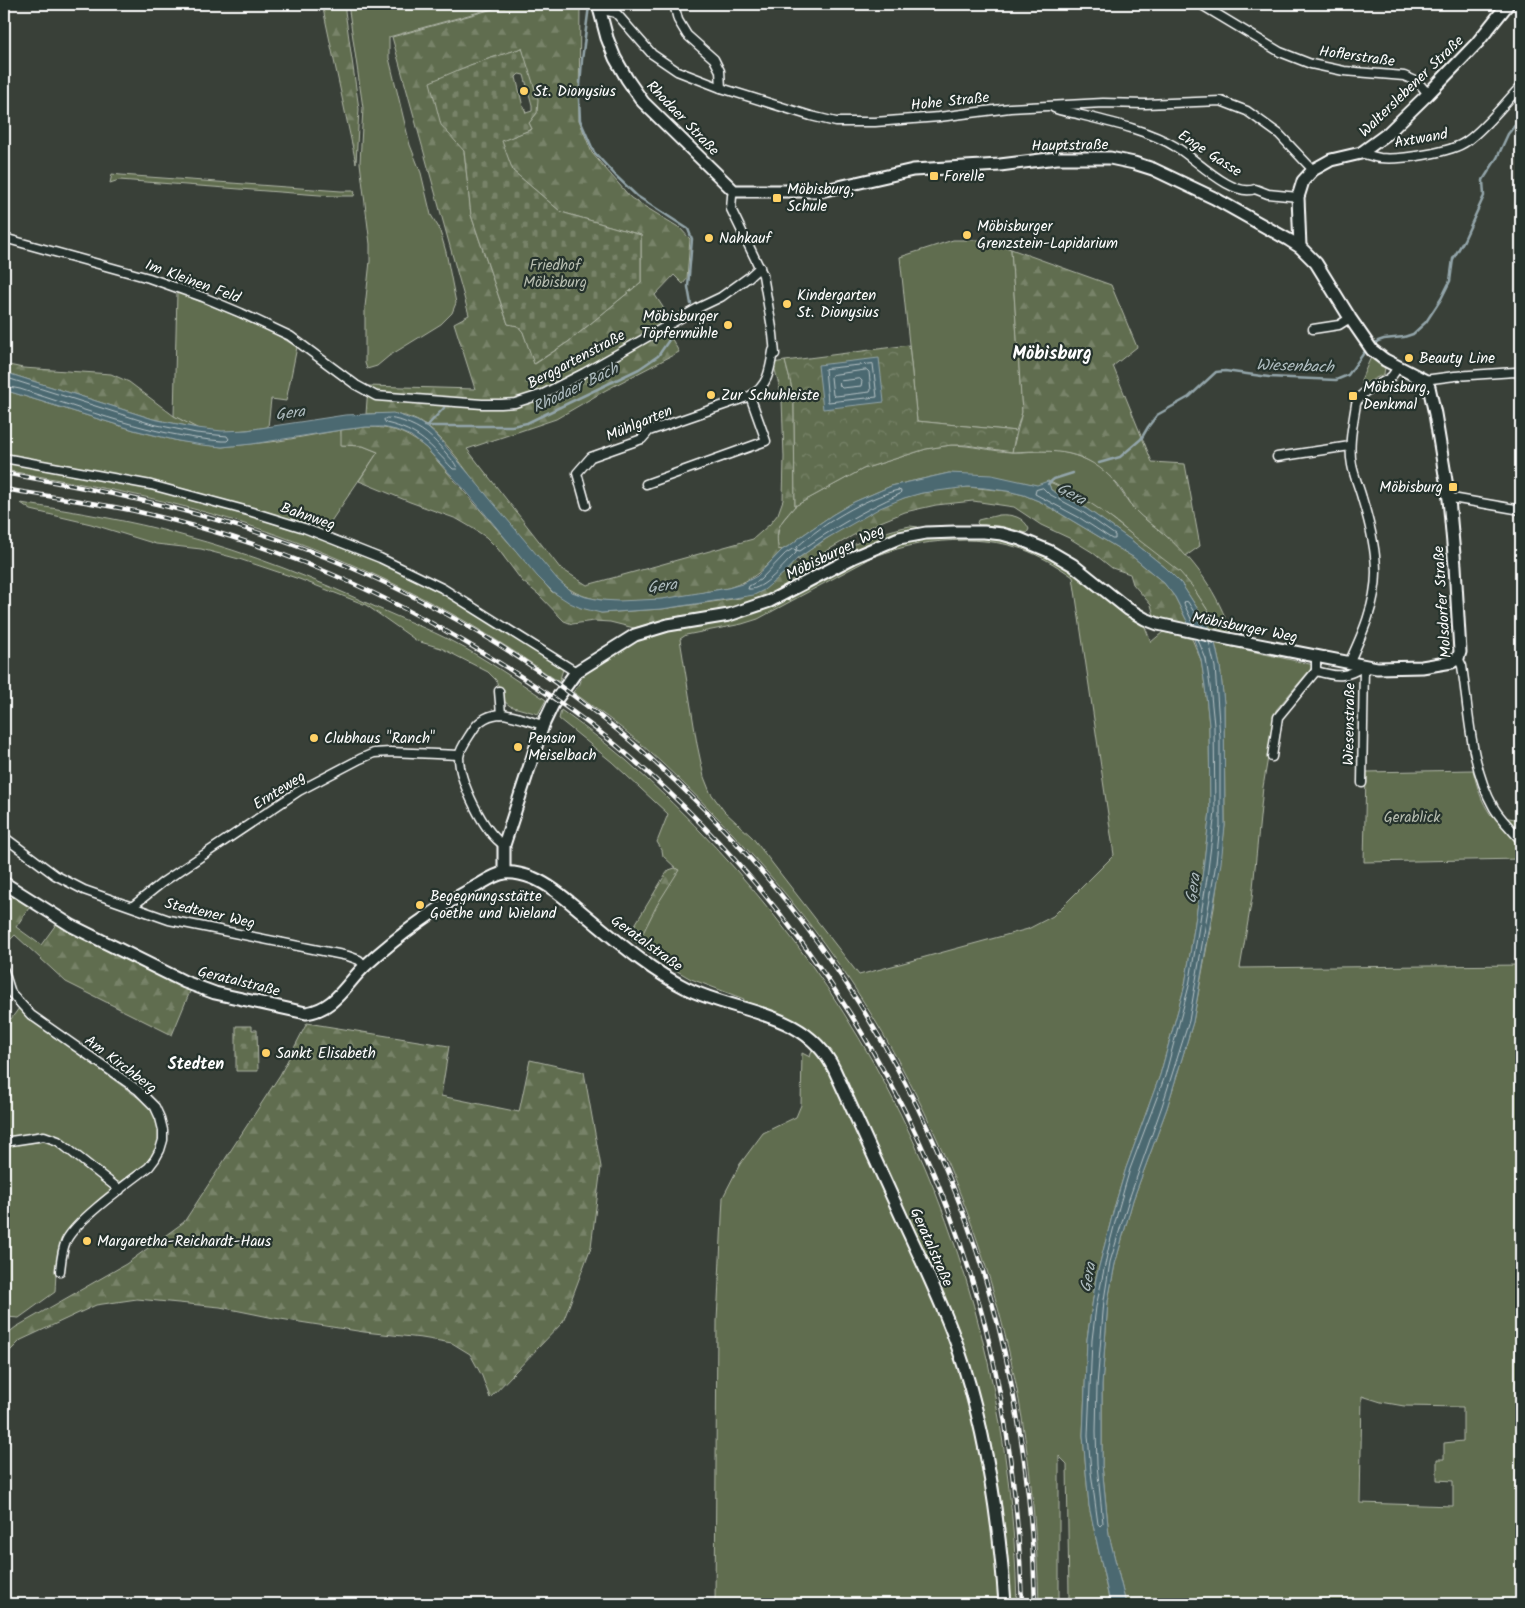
<svg xmlns="http://www.w3.org/2000/svg" width="1525" height="1608" viewBox="0 0 1525 1608" font-family="Kalam,sans-serif">
	<style>
		.green { fill: #606d4f; stroke: #b0b6a7; fill-rule: evenodd }
		.forest { fill: url(#forest-firs); stroke: #b0b6a7; fill-rule: evenodd }
		.cemetery { fill: url(#cemetery-stones); stroke: #b0b6a7; fill-rule: evenodd }
		.park { fill: url(#park-crowns); stroke: #b0b6a7 }
		.water { fill: #4b6971; stroke: #93a5aa }
		.lines { fill: none; stroke-linecap: round; stroke-linejoin: round }
		.shore { stroke: #b7c3c6; stroke-width: 1 }
		.stream { stroke: #93a5aa; stroke-width: 2.5 }
		.street-casing { stroke: #fff; stroke-width: 11 }
		.secondary-casing { stroke: #fff; stroke-width: 15 }
		.street { stroke: #26332d; stroke-width: 8 }
		.secondary { stroke: #26332d; stroke-width: 11 }
		.rail-casing { stroke: #fff; stroke-width: 4.5 }
		.rail { stroke: #26332d; stroke-width: 2.5; stroke-dasharray: 8; stroke-linecap: butt }
		.poi-dot { fill: #ffd166; stroke: #26332d; stroke-width: 2 }
		.labels { text-anchor: middle; stroke-width: 4.5; stroke-linejoin: round; paint-order: stroke }
		.street-label { font-size: 15px; fill: #fff; stroke: #26332d }
		.poi-label { font-size: 15px; fill: #fff; stroke: #26332d; text-anchor: start }
		.park-label { font-size: 15px; fill: #b7bdb0; stroke: #26332d }
		.water-label { font-size: 16px; font-style: italic; fill: #aebcbf; stroke: #26332d }
		.neighbourhood-label { font-size: 16px; font-weight: bold; fill: #fff; stroke: #26332d }
		.quarter-label { font-size: 18px; font-weight: bold; fill: #fff; stroke: #26332d }
	</style>
	<defs>
		<pattern id="forest-firs" width="22" height="20" patternUnits="userSpaceOnUse" patternTransform="scale(1.25)"><rect width="22" height="20" fill="#606d4f"/><path d="M5 1l3.5 6h-7zM16 11l3.5 6h-7z" fill="#788369"/></pattern>
		<pattern id="cemetery-stones" width="16" height="16" patternUnits="userSpaceOnUse" patternTransform="scale(1.25)"><rect width="16" height="16" fill="#606d4f"/><path d="M2 7V4a2 2 0 0 1 4 0v3zM10 15v-3a2 2 0 0 1 4 0v3z" fill="#788369"/></pattern>
		<pattern id="park-crowns" width="20" height="18" patternUnits="userSpaceOnUse" patternTransform="scale(1.25)"><rect width="20" height="18" fill="#606d4f"/><path d="M2 6a3 3 0 1 1 6 0M12 15a3 3 0 1 1 6 0" fill="none" stroke="#788369"/></pattern>
	</defs>
	<rect width="100%" height="100%" fill="#394038"/>
	<filter id="ink" filterUnits="userSpaceOnUse"><feTurbulence type="fractalNoise" baseFrequency=".02" numOctaves="2"/><feDisplacementMap in="SourceGraphic" scale="10" xChannelSelector="R" yChannelSelector="G"/><feConvolveMatrix kernelMatrix="1 2 1 2 8 2 1 2 1" color-interpolation-filters="sRGB"/></filter>
	<g filter="url(#ink)">
		<!-- green -->
		<g class="green">
			<path d="M348 4H508L389 37V58L410 145 421 173 431 215 439 228 446 252 456 303 452 313 441 324 389 356 377 366 367 369 365 363V307L370 261V244L360 163 363 108Z"/>
			<path d="M112 174 121 175 341 191H355L354 196H333L119 180 110 183Z"/>
			<path d="M953 240H985L1011 249 1022 412 1016 431 917 421 900 257Z"/>
			<path d="M177 292 267 329 297 347 286 401 271 399 268 427C246 430 217 435 196 428 189 425 181 420 174 416Z"/>
			<path d="M1371 357 1385 368 1384 374 1364 384H1362L1361 380Z"/>
			<path d="M4 390 134 430 178 441 222 447 279 441 341 430 342 445 363 446 378 452 321 536 441 589 564 666 559 682C527 660 496 639 463 620 376 571 283 532 186 507 126 491 65 481 4 470Z"/>
			<path d="M951 445C971 445 991 451 1011 452 1023 453 1036 450 1049 451 1063 451 1076 455 1089 461 1113 471 1119 492 1135 510 1143 519 1155 526 1164 534 1196 561 1218 594 1231 633L1221 631 1192 586 1119 524 1081 497 1023 482 949 473 891 486 854 502 832 515 803 535 792 544 782 550 778 549 777 538 780 524 795 506 863 469 926 449Z"/>
			<path d="M21 503C75 512 129 520 181 535 250 553 315 579 380 609 404 620 429 629 453 642 486 659 516 680 546 700L538 714 510 706 504 701 496 680 488 672 441 648 417 641 366 605 299 579 239 559 201 549 156 544 91 524 31 510Z"/>
			<path d="M999 515C1012 514 1024 517 1029 529L1027 533 999 526 979 525 977 523 978 520Z"/>
			<path d="M910 526 918 527 916 530 864 547 829 563C846 543 885 531 910 526Z"/>
			<path d="M955 536 1002 538 1019 543 1059 561 1143 622 1151 642 1163 632 1192 639 1201 660 1205 686 1209 725 1210 811 1202 878 1185 985 1160 1075 1126 1168 1115 1205 1096 1278 1087 1339 1083 1435 1086 1472 1089 1506 1110 1604H1068L1069 1596 1067 1464 1059 1456V1598L1057 1604H1039C1037 1542 1032 1480 1022 1418 992 1234 910 1047 792 902 746 845 695 792 641 744 619 725 596 709 573 692L580 684 582 677 604 659 650 633 736 617 756 612 856 560 900 542 927 537ZM966 540C1011 541 1036 551 1073 577L1114 855 1053 916 1028 929 859 975 752 837 724 811 710 792 704 777 697 744 680 639 686 635 742 624 758 619 873 557C908 544 929 541 966 540Z"/>
			<path d="M1215 643 1314 665 1276 710 1263 787 1252 898 1240 968 1521 965V1604H1126L1109 1535 1102 1465V1386L1108 1301 1115 1264 1133 1200 1167 1108 1193 1022 1214 908 1225 826 1224 703 1220 666ZM1362 1396 1381 1402 1404 1406 1463 1407V1441L1444 1443V1459H1437V1480L1453 1481V1506L1360 1503Z"/>
			<path d="M561 710C583 726 606 743 627 761 878 983 1009 1270 1017 1604H1011C1007 1553 1003 1500 992 1450 983 1403 967 1357 951 1312L841 1068C817 1024 789 1015 743 1002L744 999 691 979 672 968 631 939H636L678 870 663 856 662 850 657 842 668 814 612 762 559 719Z"/>
			<path d="M1473 770C1477 787 1481 801 1491 815L1521 820V859L1364 862 1366 772Z"/>
			<path d="M19 1008 24 1014 144 1102C176 1137 153 1159 125 1182H114L57 1135 43 1133 4 1138V1013L11 1019Z"/>
			<path d="M813 1046 830 1071 941 1316 953 1346 972 1413 988 1485 1001 1604H715L717 1321 723 1197 740 1164 763 1133 796 1117 801 1105 802 1053 810 1057Z"/>
			<path d="M46 1141 56 1144 111 1189V1193C96 1206 70 1223 62 1241 56 1256 56 1275 55 1292L19 1318 6 1317 4 1309V1146Z"/>
		</g>
		<!-- forest -->
		<g class="forest">
			<path d="M322 4H344L359 109 356 163Z"/>
			<path d="M511 4H539L541 7 580 4 579 120 592 153 631 198 680 228 690 239 687 279 683 284 674 275 655 295 668 315 661 319 679 352 606 390 556 419 467 449 560 568 587 585 753 539 770 524 778 514 783 500 784 457 782 400 778 381 773 363 785 361 791 384 794 405 795 506C782 521 775 526 778 547V549L782 550C762 570 756 579 728 588 684 595 628 610 584 596 562 589 548 570 533 552 514 529 494 505 475 482 459 461 442 434 418 421 402 413 384 413 366 414L368 386 475 389 454 323 469 315 392 37ZM522 48 537 113 529 123 532 129 501 141 513 171 561 212 641 235V282L568 342 535 364 523 332 518 326 508 324 471 215 464 151 470 65Z"/>
			<path d="M1011 249 1111 285 1137 347 1113 366 1152 462 1185 464 1200 546 1186 556C1179 548 1172 541 1164 534 1155 526 1143 519 1134 509 1128 502 1124 492 1117 484 1085 448 1056 450 1012 452L1022 412Z"/>
			<path d="M4 364 23 368 111 374 129 382 174 416 197 428 153 419 4 372Z"/>
			<path d="M366 427C392 427 406 432 426 448L552 592 601 613 662 609 740 598 784 573 794 562 801 568 800 575 767 596 753 602 733 608 667 619 634 628 610 622 594 621 572 624 564 621 538 594 522 581 498 549 486 537 469 526 457 519 410 502 359 481 378 452 363 446 341 445V430Z"/>
			<path d="M1048 481 1081 497 1099 509 1180 572 1192 586 1221 631 1210 628 1181 583 1166 568 1131 540 1084 507 1051 490Z"/>
			<path d="M968 487 1007 491 1024 495 1041 502 1133 557 1164 583 1175 597 1189 625 1160 619 1154 615 1151 605 1133 584 1130 574 1112 568 1092 552 1069 538 1041 525 1014 507 973 501 936 505 905 512 878 523 852 536 823 553 810 567 797 559C834 533 878 502 922 493 937 489 953 488 968 487Z"/>
			<path d="M675 868 679 870 657 905 642 935 636 939H631L630 933 665 875 669 870Z"/>
			<path d="M4 889 31 905 16 927 41 945 57 923 191 989 172 1035 66 982 15 935 4 946Z"/>
			<path d="M307 1023 449 1046 441 1096 519 1112 530 1060 584 1072 601 1167 591 1247 563 1322 490 1398 482 1376 470 1354 452 1343 422 1338 364 1332 274 1318 220 1307 137 1299 96 1305 21 1340 4 1357V1336L16 1327 126 1264 184 1222 280 1075Z"/>
		</g>
		<!-- cemetery -->
		<g class="cemetery">
			<path d="M522 48 538 99 537 113 529 123 532 129 502 141 513 171 561 212 641 235V282L568 342 534 364 523 332 518 326 508 324 471 215 464 151 441 125 430 82 470 65ZM519 74 524 75 532 105V111L526 113 524 107H523L516 77Z"/>
			<path d="M236 1026H252V1030H257L258 1071H236Z"/>
		</g>
		<!-- park -->
		<path class="park" d="M909 345 917 421 1016 431 1012 452 966 445H951L926 449 863 469 795 506 794 405 791 384 785 361Z"/>
		<!-- water -->
		<g class="water">
			<path d="M879 358 884 402 823 409 818 365Z"/>
			<path d="M4 372 153 419 197 428 222 431 247 430 345 415 393 413 417 421 428 428 438 437 558 580 572 592 586 597 601 600 618 601 662 599 728 588 742 584 757 576 782 550 792 544 803 535 832 515 854 502 891 486 949 473 992 475 1037 485 1048 481 1051 490 1084 507 1131 540 1166 568 1181 583 1210 628 1215 643 1220 666 1224 703 1225 826 1221 863 1193 1022 1167 1108 1133 1200 1115 1264 1108 1301 1102 1386V1465L1109 1535 1126 1604 1110 1603 1089 1506 1086 1472 1083 1435 1087 1339 1096 1278 1115 1205 1126 1168 1160 1075 1185 985 1202 878 1210 811 1209 725 1205 686 1201 660 1189 625 1175 597 1164 583 1133 557 1041 502 1024 495 1007 491 984 488 968 487 922 493 904 498 880 508 824 540 797 559 784 573 764 590 754 595 662 609 630 611 601 613 581 608 570 603 553 592 537 576 465 490 426 448 411 436 396 430 382 427H366L341 430 252 444 222 447 202 445 178 441 134 430 4 390Z"/>
		</g>
		<g class="lines">
			<!-- shore -->
			<g class="shore">
				<path d="M873 364 877 397 828 402 825 369Z"/>
				<path d="M867 370 869 372 871 390 870 392 836 396 833 395 831 377 832 375Z"/>
				<path d="M4 377 152 424 196 433 227 436 229 439 227 441H222C153 436 86 410 20 389L4 386"/>
				<path d="M860 379 862 381 861 386 842 388 840 386 839 383 841 381Z"/>
				<path d="M387 418C392 418 397 420 402 421 423 428 432 437 446 453 450 458 456 463 457 469H453C430 445 420 431 386 423L384 420Z"/>
				<path d="M1043 488 1049 494 1081 511 1115 535V539H1112L1080 518 1035 494 1036 490Z"/>
				<path d="M898 490 901 491 900 494C864 510 832 529 800 551L796 550 797 547C824 523 863 499 898 490Z"/>
				<path d="M793 549 796 550V553C785 563 764 591 748 589L749 586 760 580 785 554Z"/>
				<path d="M1194 625 1184 604 1185 601 1188 602 1203 627"/>
				<path d="M1198 640 1206 659 1210 686 1214 725 1215 812 1207 878 1189 986 1165 1076 1130 1169 1119 1207 1109 1246 1096 1307 1092 1340 1088 1435 1091 1472 1098 1524 1100 1526 1103 1523 1097 1465 1096 1431 1097 1386 1104 1300 1110 1262 1129 1199 1162 1106 1189 1021 1216 863 1220 825V737L1215 667 1209 642"/>
			</g>
			<!-- stream -->
			<g class="stream">
				<path d="M589 6 582 60 579 99 580 120 594 152 616 176 637 196 688 229 692 239 688 287 691 304"/>
				<path d="M1373 345 1378 341 1384 339 1404 337 1413 334 1426 322 1441 299 1450 281 1453 259 1464 240 1484 196 1483 180 1497 158 1508 134 1516 124 1521 120"/>
				<path d="M424 426H512L527 423 639 369 658 356 671 337"/>
				<path d="M427 426 444 408"/>
				<path d="M1099 463 1120 457 1141 439 1148 427 1157 415 1189 397 1216 372 1225 371 1269 377 1336 380 1348 375 1366 350"/>
				<path d="M1048 484 1054 479 1073 473"/>
			</g>
			<!-- street casing -->
			<g class="street-casing">
				<g id="street">
					<path d="M674 4 678 20 687 35 714 59 720 71 721 88"/>
					<path d="M1200 4 1280 52 1311 64 1344 71 1404 76 1418 82 1428 94"/>
					<path d="M599 9 616 13 652 54 677 71 721 88 811 116 836 122H875L939 117 1010 108 1103 103 1145 104 1221 101 1247 111 1279 134 1313 170"/>
					<path d="M1054 108C1062 112 1072 112 1081 115 1110 122 1150 131 1176 147 1195 158 1232 198 1255 189L1268 194 1298 197"/>
					<path d="M1361 153C1368 155 1374 157 1380 158 1399 160 1451 153 1467 141 1486 127 1504 104 1521 86"/>
					<path d="M734 191 732 196 731 209 763 275 773 334 775 354"/>
					<path d="M4 238 149 278 203 297 241 313 290 336 356 385 376 396 482 404H501L515 403 543 394 584 373 700 307 721 297 749 277 760 267"/>
					<path d="M1313 329 1339 325 1350 318"/>
					<path d="M1424 380 1455 376 1515 372 1521 373"/>
					<path d="M1277 457 1350 446"/>
					<path d="M4 458 151 485 252 512 304 528 380 558 442 588 576 672"/>
					<path d="M646 484 766 441 750 396"/>
					<path d="M1449 499 1452 498 1521 510"/>
					<path d="M586 505 577 473 591 457 642 439 649 431 750 396C768 386 770 370 773 351"/>
					<path d="M1316 657V671C1337 677 1346 678 1364 666"/>
					<path d="M1458 658 1462 666C1469 712 1470 766 1494 808 1501 820 1513 830 1521 841"/>
					<path d="M1349 663C1362 635 1376 604 1376 572 1376 548 1369 521 1362 498 1359 487 1354 476 1352 465 1348 445 1353 424 1356 404 1361 389 1379 386 1391 377 1394 374 1396 370 1398 367"/>
					<path d="M499 691 501 714"/>
					<path d="M1272 757 1278 717 1316 671"/>
					<path d="M1362 783 1364 666"/>
					<path d="M4 837 55 875 84 890 169 920 348 956 359 960 365 966"/>
					<path d="M504 845C484 833 459 781 459 757 460 748 468 738 473 730 479 720 490 714 502 714 513 715 532 722 543 725"/>
					<path d="M133 906 163 882 299 791 360 759 374 753 390 752 459 755"/>
					<path d="M4 971 11 993 31 1015 138 1090 155 1107 160 1118 163 1130V1140L160 1150 155 1159 149 1167C128 1183 76 1220 66 1241 62 1250 61 1262 60 1271"/>
					<path d="M4 1142 44 1136 58 1141 120 1190"/>
				</g>
			</g>
			<!-- secondary casing -->
			<g class="secondary-casing">
				<g id="secondary">
					<path d="M1300 247 1298 197 1303 181 1313 170 1331 160 1361 153 1387 134 1428 94 1477 43 1508 4"/>
					<path d="M504 873V845L543 725 553 704 576 672 635 635 668 625 729 615 770 601 854 557 899 538 926 533 955 532H984L1002 534 1020 539 1049 551 1073 565 1128 609 1145 619 1158 624 1223 638 1377 668 1422 667 1452 662 1458 658 1460 652 1455 566 1449 499 1435 414 1429 387 1424 380 1385 360 1372 350 1350 318 1316 263 1300 247 1289 240 1214 198 1153 169 1134 163 1110 158H1057L1000 165 913 170 821 191H734L643 102 627 79 615 58 607 38 598 4"/>
					<path d="M4 883 72 926 185 982 215 993 306 1013C336 1009 346 983 366 965 399 935 435 909 473 888 483 883 493 875 504 873 513 872 525 875 533 878 552 886 567 900 583 913 616 940 648 969 686 988 738 1014 805 1010 834 1069 858 1122 882 1174 906 1227 924 1266 943 1305 957 1345 986 1429 999 1516 1005 1604"/>
				</g>
			</g>
			<!-- street -->
			<use href="#street" class="street"/>
			<!-- secondary -->
			<use href="#secondary" class="secondary"/>
			<!-- rail casing -->
			<g class="rail-casing">
				<g id="rail">
					<path d="M4 473C125 494 238 519 352 568 667 703 912 989 997 1321 1021 1414 1033 1509 1035 1604"/>
					<path d="M4 489C47 496 91 502 135 511 192 524 247 540 302 562 351 581 398 604 444 630 509 667 572 707 629 756 801 904 928 1105 985 1325 1008 1417 1019 1510 1022 1604"/>
				</g>
			</g>
			<!-- rail -->
			<use href="#rail" class="rail"/>
		</g>
	</g>
	<!-- markers -->
	<g class="poi-dot">
		<circle cx="524" cy="91" r="5"/>
		<rect x="929" y="171" width="10" height="10" rx="2.5"/>
		<rect x="772" y="193" width="10" height="10" rx="2.5"/>
		<circle cx="967" cy="235" r="5"/>
		<circle cx="709" cy="238" r="5"/>
		<circle cx="787" cy="304" r="5"/>
		<circle cx="728" cy="325" r="5"/>
		<circle cx="1409" cy="358" r="5"/>
		<circle cx="711" cy="395" r="5"/>
		<rect x="1348" y="391" width="10" height="10" rx="2.5"/>
		<rect x="1448" y="482" width="10" height="10" rx="2.5"/>
		<circle cx="314" cy="738" r="5"/>
		<circle cx="518" cy="747" r="5"/>
		<circle cx="420" cy="905" r="5"/>
		<circle cx="266" cy="1053" r="5"/>
		<circle cx="87" cy="1241" r="5"/>
	</g>
	<g class="labels">
		<!-- street labels -->
		<g class="street-label">
			<text transform="translate(1357 56) rotate(8)" y="5">Hoflerstraße</text>
			<text transform="translate(1411 86) rotate(-44)" y="5">Walterslebener Straße</text>
			<text transform="translate(950 101) rotate(-6)" y="5">Hohe Straße</text>
			<text transform="translate(683 118) rotate(46)" y="5">Rhodaer Straße</text>
			<text transform="translate(1421 138) rotate(-10)" y="5">Axtwand</text>
			<text transform="translate(1070 145) rotate(-1)" y="5">Hauptstraße</text>
			<text transform="translate(1210 153) rotate(33)" y="5">Enge Gasse</text>
			<text transform="translate(193 281) rotate(20)" y="5">Im Kleinen Feld</text>
			<text transform="translate(576 359) rotate(-28)" y="5">Berggartenstraße</text>
			<text transform="translate(639 423) rotate(-23)" y="5">Mühlgarten</text>
			<text transform="translate(308 516) rotate(19)" y="5">Bahnweg</text>
			<text transform="translate(835 552) rotate(-26)" y="5">Möbisburger Weg</text>
			<text transform="translate(1442 602) rotate(-94)" y="5">Molsdorfer Straße</text>
			<text transform="translate(1245 627) rotate(11)" y="5">Möbisburger Weg</text>
			<text transform="translate(1349 724) rotate(-89)" y="5">Wiesenstraße</text>
			<text transform="translate(279 790) rotate(-32)" y="5">Ernteweg</text>
			<text transform="translate(210 913) rotate(13)" y="5">Stedtener Weg</text>
			<text transform="translate(647 943) rotate(36)" y="5">Geratalstraße</text>
			<text transform="translate(239 981) rotate(14)" y="5">Geratalstraße</text>
			<text transform="translate(121 1064) rotate(37)" y="5">Am Kirchberg</text>
			<text transform="translate(932 1247) rotate(66)" y="5">Geratalstraße</text>
		</g>
		<!-- poi labels -->
		<g class="poi-label">
			<text x="534" y="96">St. Dionysius</text>
			<text x="944" y="181">Forelle</text>
			<text x="787" y="194">Möbisburg,<tspan x="787" dy="17">Schule</tspan></text>
			<text x="977" y="231">Möbisburger<tspan x="977" dy="17">Grenzstein-Lapidarium</tspan></text>
			<text x="719" y="243">Nahkauf</text>
			<text x="797" y="300">Kindergarten<tspan x="797" dy="17">St. Dionysius</tspan></text>
			<text x="718" y="321" text-anchor="end">Möbisburger<tspan x="718" dy="17">Töpfermühle</tspan></text>
			<text x="1419" y="363">Beauty Line</text>
			<text x="1363" y="392">Möbisburg,<tspan x="1363" dy="17">Denkmal</tspan></text>
			<text x="721" y="400">Zur Schuhleiste</text>
			<text x="1443" y="492" text-anchor="end">Möbisburg</text>
			<text x="324" y="743">Clubhaus "Ranch"</text>
			<text x="528" y="743">Pension<tspan x="528" dy="17">Meiselbach</tspan></text>
			<text x="430" y="901">Begegnungsstätte<tspan x="430" dy="17">Goethe und Wieland</tspan></text>
			<text x="276" y="1058">Sankt Elisabeth</text>
			<text x="97" y="1246">Margaretha-Reichardt-Haus</text>
		</g>
		<!-- park labels -->
		<g class="park-label">
			<text x="555" y="270">Friedhof<tspan x="555" dy="17">Möbisburg</tspan></text>
			<text x="1412" y="822">Gerablick</text>
		</g>
		<!-- water labels -->
		<g class="water-label">
			<text transform="translate(1295 365) rotate(2)" y="6">Wiesenbach</text>
			<text transform="translate(575 387) rotate(-26)" y="6">Rhodaer Bach</text>
			<text transform="translate(290 412) rotate(-7)" y="6">Gera</text>
			<text transform="translate(1072 493) rotate(29)" y="6">Gera</text>
			<text transform="translate(662 585) rotate(-7)" y="6">Gera</text>
			<text transform="translate(1192 888) rotate(-81)" y="6">Gera</text>
			<text transform="translate(1087 1277) rotate(-79)" y="6">Gera</text>
		</g>
		<!-- neighbourhood labels -->
		<g class="neighbourhood-label">
			<text x="196" y="1069">Stedten</text>
		</g>
		<!-- quarter labels -->
		<g class="quarter-label">
			<text x="1052" y="359">Möbisburg</text>
		</g>
	</g>
	<!-- margin -->
	<rect width="1525" height="1608" fill="none" stroke="#26332d" stroke-width="20"/>
	<rect x="10" y="10" width="1505" height="1588" fill="none" stroke="#fff" stroke-width="2" filter="url(#ink)"/>
</svg>
